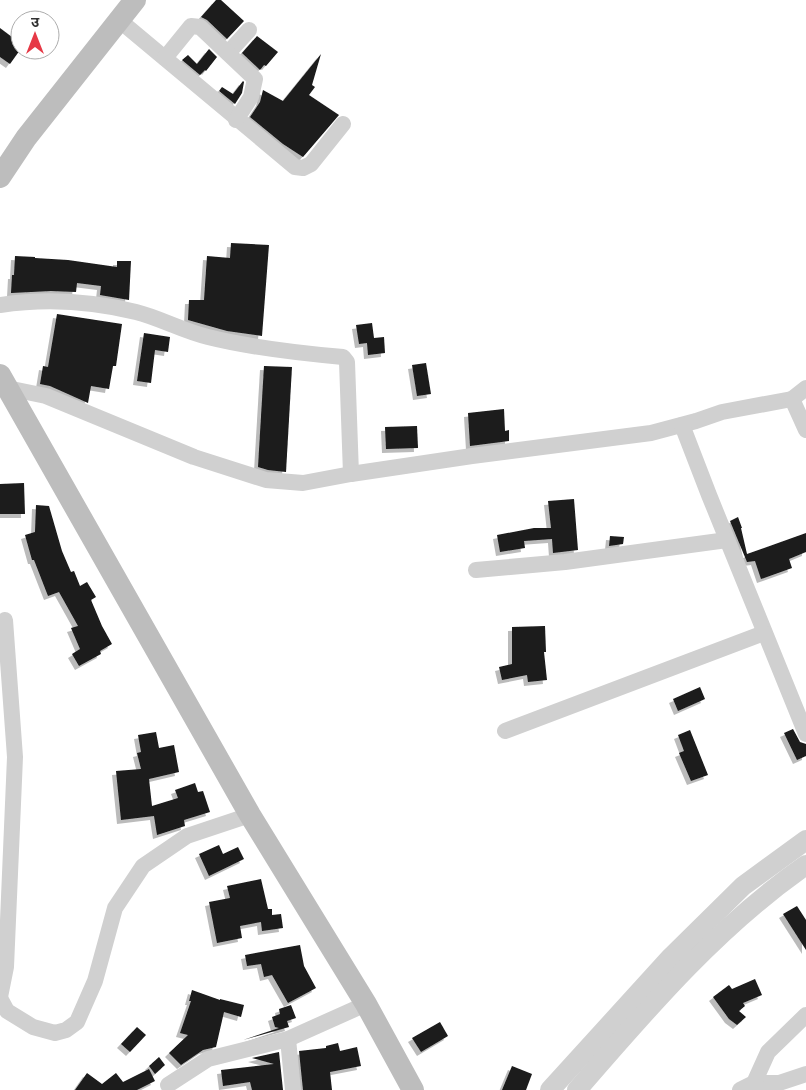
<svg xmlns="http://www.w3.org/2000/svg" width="806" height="1090" viewBox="0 0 806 1090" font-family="Karla,'Noto Sans Devanagari',sans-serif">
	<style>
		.building { fill: #1a1a1a; filter: url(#shadow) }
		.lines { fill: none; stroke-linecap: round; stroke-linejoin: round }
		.minor { stroke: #d0d0d0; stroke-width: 16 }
		.tertiary { stroke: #d0d0d0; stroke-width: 20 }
		.secondary { stroke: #bdbdbd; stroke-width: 22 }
	</style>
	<defs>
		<filter id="shadow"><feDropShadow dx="-4" dy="4" stdDeviation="0" flood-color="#0004"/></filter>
	</defs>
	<rect width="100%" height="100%" fill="#fff"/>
	<!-- building -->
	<g class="building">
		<path d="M216 0H221L244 21 227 39 207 20 201 17Z"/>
		<path d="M0 28 20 43V50L10 64 0 57Z"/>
		<path d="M257 36 278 52 266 66 264 65 260 70 242 53Z"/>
		<path d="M209 49 217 57 206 71 205 70 200 75 182 60 188 55 197 64Z"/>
		<path d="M321 54 312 85 315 87 309 95 339 115 303 157 283 144 250 117 260 102 263 90 283 101Z"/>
		<path d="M243 81 244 82 242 93 235 104 219 91 222 87 233 94Z"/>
		<path d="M231 243 269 245 262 336 227 331 188 320 189 300H204L207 256 230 258Z"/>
		<path d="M15 256 35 257V258L68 260 117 267V261H131L129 300 100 295 101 286 77 283 76 292 51 291 11 293 12 275H14Z"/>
		<path d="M57 314 122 324 116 366H113L109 389 91 386 88 403 50 386 40 384 43 366 48 367Z"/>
		<path d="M372 323 374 338 384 337 385 353 368 355 367 343 359 344 356 325Z"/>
		<path d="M144 333 170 337 168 352 155 350 151 383 137 381Z"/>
		<path d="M426 363 431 394 417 396 412 365Z"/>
		<path d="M264 366 292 367 286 472 268 470 258 467Z"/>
		<path d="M504 409 505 431 509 430V441L470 446 468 413Z"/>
		<path d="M417 426 418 448 386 449 385 427Z"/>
		<path d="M24 483 25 514H0V484Z"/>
		<path d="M574 499 578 550 553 553 552 539 524 541 525 548 500 552 497 535 534 528H551L548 501Z"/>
		<path d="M36 505 49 506 62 551 71 572 74 571 80 586 87 582 96 597 91 600 102 626 112 644 100 651 101 654 79 666 72 654 80 649 71 628 78 626 59 592 48 596 34 560H32L25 535 35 532Z"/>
		<path d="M738 517 742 528H741L747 554 806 533V552L789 559 792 568 761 579 755 561 747 562 730 521Z"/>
		<path d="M610 536 624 537 623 544 609 546Z"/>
		<path d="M545 626 546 652H544L547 680 528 682 527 675 502 680 499 667 512 664V627Z"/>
		<path d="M700 687 705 699 678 711 673 699Z"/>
		<path d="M793 729 800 742 806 744V756L797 760 784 733Z"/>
		<path d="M690 730 708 775 691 781 679 753 684 751 678 735Z"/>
		<path d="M156 732 159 748 174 745 179 772 149 779 152 806 178 798 175 790 195 783 198 792 203 791 210 812 184 820 185 826 157 835 154 816 121 820 116 771 141 769 137 753 141 752 138 735Z"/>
		<path d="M219 845 223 854 238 847 244 859 209 876 199 854Z"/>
		<path d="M261 879 268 909H272V915L281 914 283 928 262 931 261 922 240 926 242 938 217 943 209 902 230 898 227 886Z"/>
		<path d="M797 906 806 920V950L783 914Z"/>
		<path d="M300 945 304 966 316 988 288 1003 272 975 264 977 261 964 247 966 245 955Z"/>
		<path d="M755 979 762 995 743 1003 745 1006 739 1011 746 1017 737 1025 729 1019 713 997 729 985 732 989Z"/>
		<path d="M192 990 220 1000V999L244 1005 241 1017 224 1012 216 1047 203 1050 181 1065 169 1053 188 1035 180 1033 191 1001H189Z"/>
		<path d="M291 1005 296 1018 287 1021 289 1027 243 1040 279 1028 275 1027 272 1017 280 1014 279 1009Z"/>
		<path d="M440 1022 448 1036 421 1052 412 1038Z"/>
		<path d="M137 1027 146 1035 130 1052 121 1044Z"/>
		<path d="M338 1043 340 1051 357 1047 361 1066 330 1072 332 1090H303L299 1051 326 1048V1046Z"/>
		<path d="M279 1052 283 1090H252L250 1082 223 1086 221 1070 274 1064 252 1058Z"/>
		<path d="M159 1057 165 1065 155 1074 149 1066Z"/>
		<path d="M512 1066 532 1074 526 1090H502Z"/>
		<path d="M149 1069 155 1081 137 1090H75L87 1073 102 1084 116 1073 123 1082Z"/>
	</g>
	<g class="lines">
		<!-- minor -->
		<g class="minor">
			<path d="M119 20 295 167 303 168 311 164 343 124"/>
			<path d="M228 53 249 30"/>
			<path d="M165 58 191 26 200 27 255 79 251 97 236 120"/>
			<path d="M0 305C45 298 92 301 136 312 160 318 183 331 208 337 252 348 298 353 343 357L347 362 351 474"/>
			<path d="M7 388 46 396 194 457 266 480 303 483 351 474 472 456 651 433 696 421 722 412 792 399"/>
			<path d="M806 388 792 399 806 430"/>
			<path d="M682 425 709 495 806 734"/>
			<path d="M476 570 565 562 727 540"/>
			<path d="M505 731 764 633"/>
			<path d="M0 997 6 967 15 757 5 620"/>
			<path d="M0 998 7 1011 33 1027 55 1033 66 1030 77 1022 95 981 115 908 143 866 187 836 250 815"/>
			<path d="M288 1039 293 1090"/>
			<path d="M754 1083H779L806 1074"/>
			<path d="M168 1085 208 1059 288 1039 366 1004"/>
			<path d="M740 1090 754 1083 768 1052 806 1015"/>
		</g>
		<!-- tertiary -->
		<g class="tertiary">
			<path d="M550 1090 671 957 743 886 806 840"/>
			<path d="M577 1090C647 1009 718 926 806 865"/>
		</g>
		<!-- secondary -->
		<g class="secondary">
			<path d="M0 177 26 138 135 0"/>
			<path d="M0 375 250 815 366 1004 413 1090"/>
		</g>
	</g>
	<!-- north arrow -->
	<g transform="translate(35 35)"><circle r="24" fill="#ffffff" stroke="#adadad"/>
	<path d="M0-4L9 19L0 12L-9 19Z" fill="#e63946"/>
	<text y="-8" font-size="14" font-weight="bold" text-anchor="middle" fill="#333333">उ</text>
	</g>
</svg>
